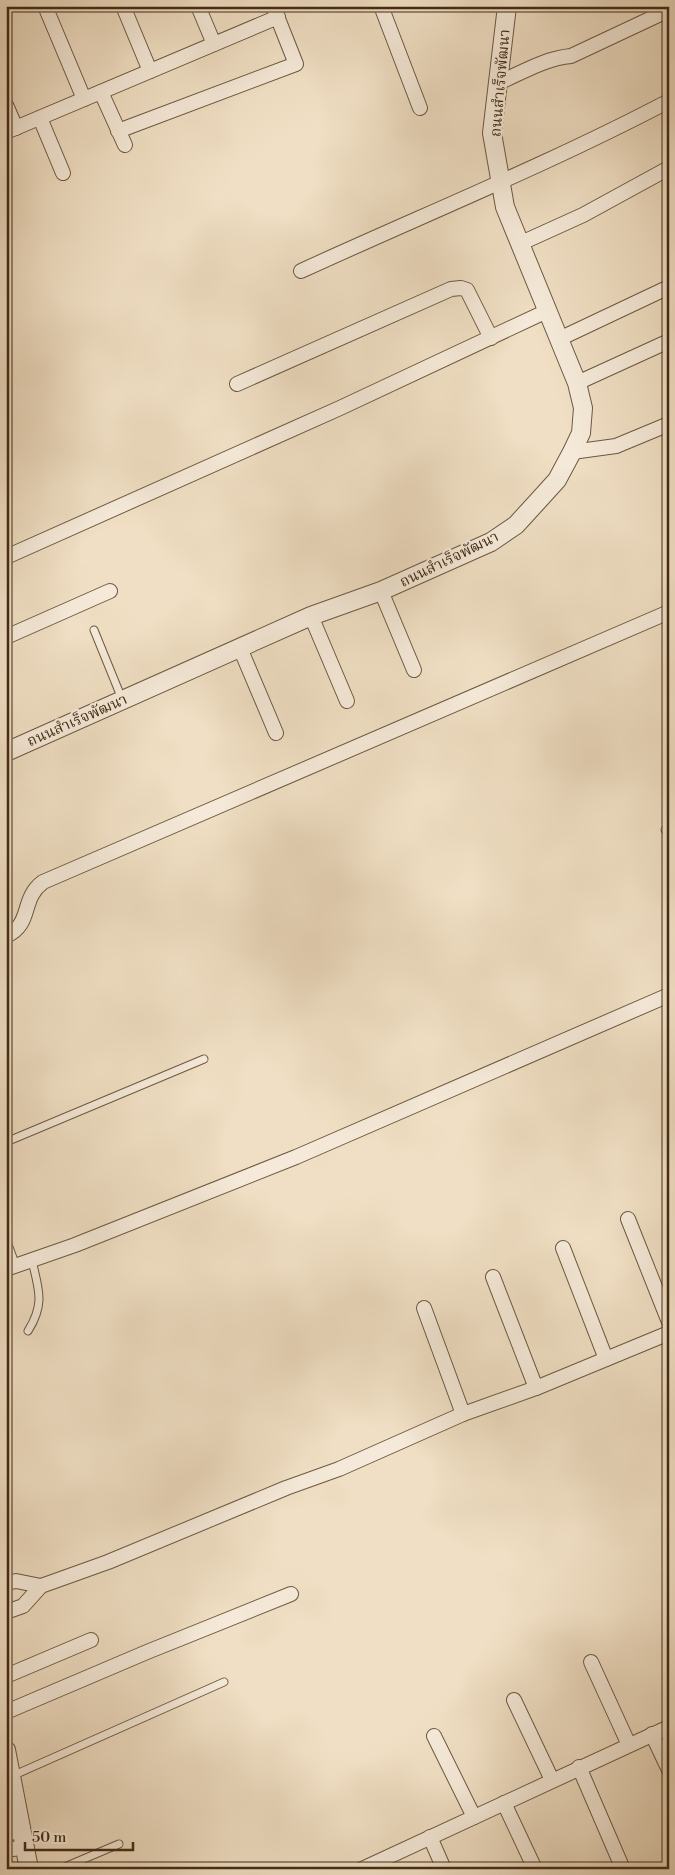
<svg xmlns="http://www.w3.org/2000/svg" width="675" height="1875" viewBox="0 0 675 1875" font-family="'Libre Bodoni','Noto Serif Thai',serif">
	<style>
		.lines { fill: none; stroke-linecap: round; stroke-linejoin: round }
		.service-casing { stroke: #6d5842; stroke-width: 9 }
		.minor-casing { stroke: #6d5842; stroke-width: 16 }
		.tertiary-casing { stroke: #6d5842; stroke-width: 20 }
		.service { stroke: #f5ead9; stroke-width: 7 }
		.minor { stroke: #f5ead9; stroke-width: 14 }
		.tertiary { stroke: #f5ead9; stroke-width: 18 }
		.labels { text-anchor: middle; stroke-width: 4.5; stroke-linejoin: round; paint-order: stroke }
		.street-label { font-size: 15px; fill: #412b16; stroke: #f5ead9 }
	</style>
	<rect width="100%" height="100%" fill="#f0dfc4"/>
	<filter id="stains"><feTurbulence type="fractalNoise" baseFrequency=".004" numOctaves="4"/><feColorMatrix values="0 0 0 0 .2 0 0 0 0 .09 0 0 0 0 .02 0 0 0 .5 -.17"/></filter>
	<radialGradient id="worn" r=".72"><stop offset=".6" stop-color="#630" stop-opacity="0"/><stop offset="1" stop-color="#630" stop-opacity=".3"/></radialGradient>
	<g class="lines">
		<!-- service casing -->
		<g class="service-casing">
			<g id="service">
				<path d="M94 630 122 699"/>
				<path d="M665 830 669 829"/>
				<path d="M6 1142 204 1059"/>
				<path d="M6 1239 16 1266"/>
				<path d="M28 1331C45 1304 39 1290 32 1261"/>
				<path d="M12 1776 224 1682"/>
				<path d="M60 1869 119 1844"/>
			</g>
		</g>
		<!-- minor casing -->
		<g class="minor-casing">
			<g id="minor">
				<path d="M45 6 84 99"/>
				<path d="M123 6 150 71"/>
				<path d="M198 6 214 44"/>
				<path d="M381 6 420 108"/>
				<path d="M498 83C521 73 546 58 571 56L669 10"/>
				<path d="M101 92 125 145"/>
				<path d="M6 105 16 128"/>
				<path d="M40 118 63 173"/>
				<path d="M118 131 296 64 273 6"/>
				<path d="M6 132 278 17"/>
				<path d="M519 244 583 215 669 168"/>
				<path d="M301 271C423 215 549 164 669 101"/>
				<path d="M559 339 669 287"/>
				<path d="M577 383 669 341"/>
				<path d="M237 384 451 289 461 288 467 290 491 338"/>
				<path d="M572 452 616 446 669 424"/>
				<path d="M6 557 340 408 547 311"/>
				<path d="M381 591 414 670"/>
				<path d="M311 616 347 701"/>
				<path d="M6 637 110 591"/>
				<path d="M240 648 276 733"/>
				<path d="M6 936C33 924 20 899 43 882L669 612"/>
				<path d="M628 1219 669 1322"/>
				<path d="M563 1248 606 1359"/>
				<path d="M6 1269 75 1245 296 1157 669 995"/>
				<path d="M493 1277 536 1388"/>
				<path d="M424 1308 463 1414"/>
				<path d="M6 1583 16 1581 41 1586"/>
				<path d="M6 1612 23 1606 41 1586 108 1562 286 1488 339 1469 463 1414 536 1388 669 1333"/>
				<path d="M591 1662 629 1745"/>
				<path d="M6 1676 91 1640"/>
				<path d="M514 1700 552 1780"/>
				<path d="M6 1712 147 1652 291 1594"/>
				<path d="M652 1734 669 1770"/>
				<path d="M434 1736 474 1817"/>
				<path d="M579 1767 623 1869"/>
				<path d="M504 1803 535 1869"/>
				<path d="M6 1834 23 1830"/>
				<path d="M430 1837 444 1869"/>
				<path d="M6 1850 26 1847"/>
				<path d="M362 1869 669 1727"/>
			</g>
		</g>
		<!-- tertiary casing -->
		<g class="tertiary-casing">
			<g id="tertiary">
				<path d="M6 752 311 616 381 591 491 542 516 525 537 502 557 480 572 452 581 433 583 408 577 383 505 207 492 133 507 6"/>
				<path d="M6 1750 29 1869"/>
			</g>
		</g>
		<!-- service -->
		<use href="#service" class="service"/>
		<!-- minor -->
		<use href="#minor" class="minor"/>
		<!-- tertiary -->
		<use href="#tertiary" class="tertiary"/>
	</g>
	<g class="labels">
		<!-- street labels -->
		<g class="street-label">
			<text transform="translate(500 83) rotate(-85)" y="5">ถนนสำเร็จพัฒนา</text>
			<text transform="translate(449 559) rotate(-26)" y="5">ถนนสำเร็จพัฒนา</text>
			<text transform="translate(77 720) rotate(-24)" y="5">ถนนสำเร็จพัฒนา</text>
		</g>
	</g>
	<!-- margin -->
	<rect width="675" height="1875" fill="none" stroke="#f0dfc4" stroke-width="25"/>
	<rect x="8" y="8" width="660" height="1860" fill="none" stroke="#412b16" stroke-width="2.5"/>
	<rect x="12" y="12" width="650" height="1850" fill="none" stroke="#412b16"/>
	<!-- scale -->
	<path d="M25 1842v8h108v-8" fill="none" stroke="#412b16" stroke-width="2.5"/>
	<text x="32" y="1842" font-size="15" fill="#412b16" stroke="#f5ead9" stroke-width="4" paint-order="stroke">50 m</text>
	<rect width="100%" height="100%" filter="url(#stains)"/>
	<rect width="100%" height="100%" fill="url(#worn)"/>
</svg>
